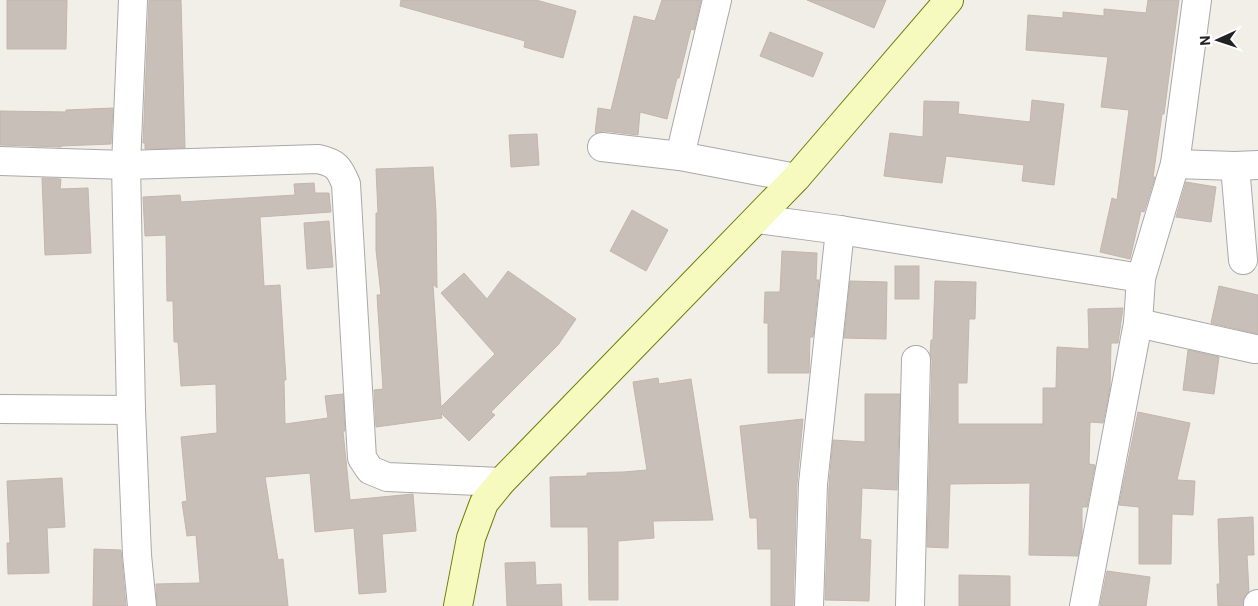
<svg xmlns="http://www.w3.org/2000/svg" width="1258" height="606" viewBox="0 0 1258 606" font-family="Roboto,sans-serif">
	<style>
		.building { fill: #c7bfb8; stroke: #c4b6ab }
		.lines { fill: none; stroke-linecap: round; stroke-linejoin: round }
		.street-casing { stroke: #a9a9a9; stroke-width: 30 }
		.secondary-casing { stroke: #707d05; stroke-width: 30 }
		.street { stroke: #fff; stroke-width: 28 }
		.secondary { stroke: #f7fabf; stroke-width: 28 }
	</style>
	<rect width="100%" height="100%" fill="#f2efe9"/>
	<!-- building -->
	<g class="building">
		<path d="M7 0H67L66 49H7Z"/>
		<path d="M149 0H181L185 148 145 149V143H143Z"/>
		<path d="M401 0H536L576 11 563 58 524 47 525 41 400 6Z"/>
		<path d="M662 0H701L694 30 691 29 679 78H677L667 119 640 112 638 135 604 131 595 133 598 108 611 110 634 16 655 21Z"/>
		<path d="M807 0H886L874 28Z"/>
		<path d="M1148 0H1179L1164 114H1162L1153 177H1155L1144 212 1141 211 1130 259 1100 252 1112 198 1117 200 1129 110 1101 107 1108 57 1026 50 1028 15 1063 18V12L1104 16V9L1146 13Z"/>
		<path d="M770 32 823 53 813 77 760 56Z"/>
		<path d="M1032 100 1064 104 1054 185 1022 181 1024 165 946 156 942 183 884 176 890 133 923 137 924 101 959 102 958 114 1030 122Z"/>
		<path d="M113 108 111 144 61 146V147L0 145V111L66 112V110Z"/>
		<path d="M537 134 539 165 511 167 509 135Z"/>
		<path d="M433 167 436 212 437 288 433 284 441 407 495 354 441 293 464 273 487 299 508 271 576 319 558 345 491 412 495 415 469 441 441 413 442 418 376 427 374 390 383 389 377 295H381L376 250V213H378L376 169Z"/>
		<path d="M42 178 61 179 60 189 88 188 91 253 45 255Z"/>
		<path d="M1186 182 1216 187 1211 222 1176 217Z"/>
		<path d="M314 183 315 193H329L331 212 260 217 264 286 280 285 286 380H284L285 424 328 418 325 396 343 394 345 431H343L350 500 413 494 416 531 382 534 386 592 359 594 354 528 315 532 310 473 265 477 278 560 283 559 288 606H157L156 584 200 583 196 535 187 536 182 502 187 501 181 437 217 433 216 384 181 386 178 342H174L173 301H167L166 235 145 236 143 197 180 195 181 202 295 195 294 184Z"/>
		<path d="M632 210 668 230 646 271 610 251Z"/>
		<path d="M329 221 333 267 307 269 304 223Z"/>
		<path d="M782 251 817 253 816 280H819L813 337H810L809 373H768V323H764L765 292H780Z"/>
		<rect x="895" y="266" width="24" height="33"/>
		<path d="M850 281 887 282 886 339 844 338Z"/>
		<path d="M935 281 976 282 975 319H969L967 383H958V424H1043V388H1056L1057 347 1089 349 1088 309 1123 308 1118 343H1111L1110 388 1103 423 1090 422 1089 464 1095 465 1087 507H1082V535L1078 556 1029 555 1030 483 950 484 948 548 927 547 932 360 930 354 931 340H933Z"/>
		<path d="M1219 286 1258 295V334L1211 323Z"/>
		<path d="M1188 350 1219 357 1214 394 1183 390Z"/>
		<path d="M658 378 659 384 691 379 713 520 653 521 654 538 618 541V600H589L588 527H551L550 477 587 476V473L623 472 647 470 633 382Z"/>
		<path d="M865 394H900L897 490 862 488 860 539 871 540 869 601 825 600 829 485 833 440 865 442Z"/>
		<path d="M1138 412 1190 423 1177 480 1195 481 1193 515 1172 514 1171 564H1139V507L1119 505Z"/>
		<path d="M803 419 797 483 793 606H771V549H758L757 518H750L740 426Z"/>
		<path d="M62 478 65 527 47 528 49 573 8 574 7 543H10L7 481Z"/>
		<path d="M1253 517 1254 555H1247L1249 592 1244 597 1242 606H1218L1217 584H1220L1218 519Z"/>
		<path d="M94 549 121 550 126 606H93Z"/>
		<path d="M535 562 536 585 561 584 562 606H507L505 563Z"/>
		<path d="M1107 571 1150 577 1146 606H1100Z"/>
		<path d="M959 575 1010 576V606H959Z"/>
	</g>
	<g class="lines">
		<!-- street casing -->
		<g class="street-casing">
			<g id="street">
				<path d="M133 0 126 165 131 410 137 555 142 606"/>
				<path d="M717 0 680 156 796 178"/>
				<path d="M602 147 680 156"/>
				<path d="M0 161 126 165 318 159C336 163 339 167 346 184L362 458 370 470 387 477 501 482"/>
				<path d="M1175 164 1235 166 1258 165"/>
				<path d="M1235 166 1243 260"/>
				<path d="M758 219 840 230 1141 278"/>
				<path d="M1138 323 1255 349"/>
				<path d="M0 409 131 410"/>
				<path d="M809 606 813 484 840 230"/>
				<path d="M910 606 916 360"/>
				<path d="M1084 606 1138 323 1141 278 1175 164 1197 0"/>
				<path d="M1258 606V604"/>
			</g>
		</g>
		<!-- secondary casing -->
		<g class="secondary-casing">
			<path id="secondary" d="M458 606 471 538 484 503 501 482 796 178 949 0"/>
		</g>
		<!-- street -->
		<use href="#street" class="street"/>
		<!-- secondary -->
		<use href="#secondary" class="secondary"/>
	</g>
	<!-- north arrow -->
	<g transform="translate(1218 40) rotate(267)" stroke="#ffffff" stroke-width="4" paint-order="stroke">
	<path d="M0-4L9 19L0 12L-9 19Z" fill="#222222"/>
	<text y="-8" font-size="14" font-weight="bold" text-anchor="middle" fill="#222222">N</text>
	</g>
</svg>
